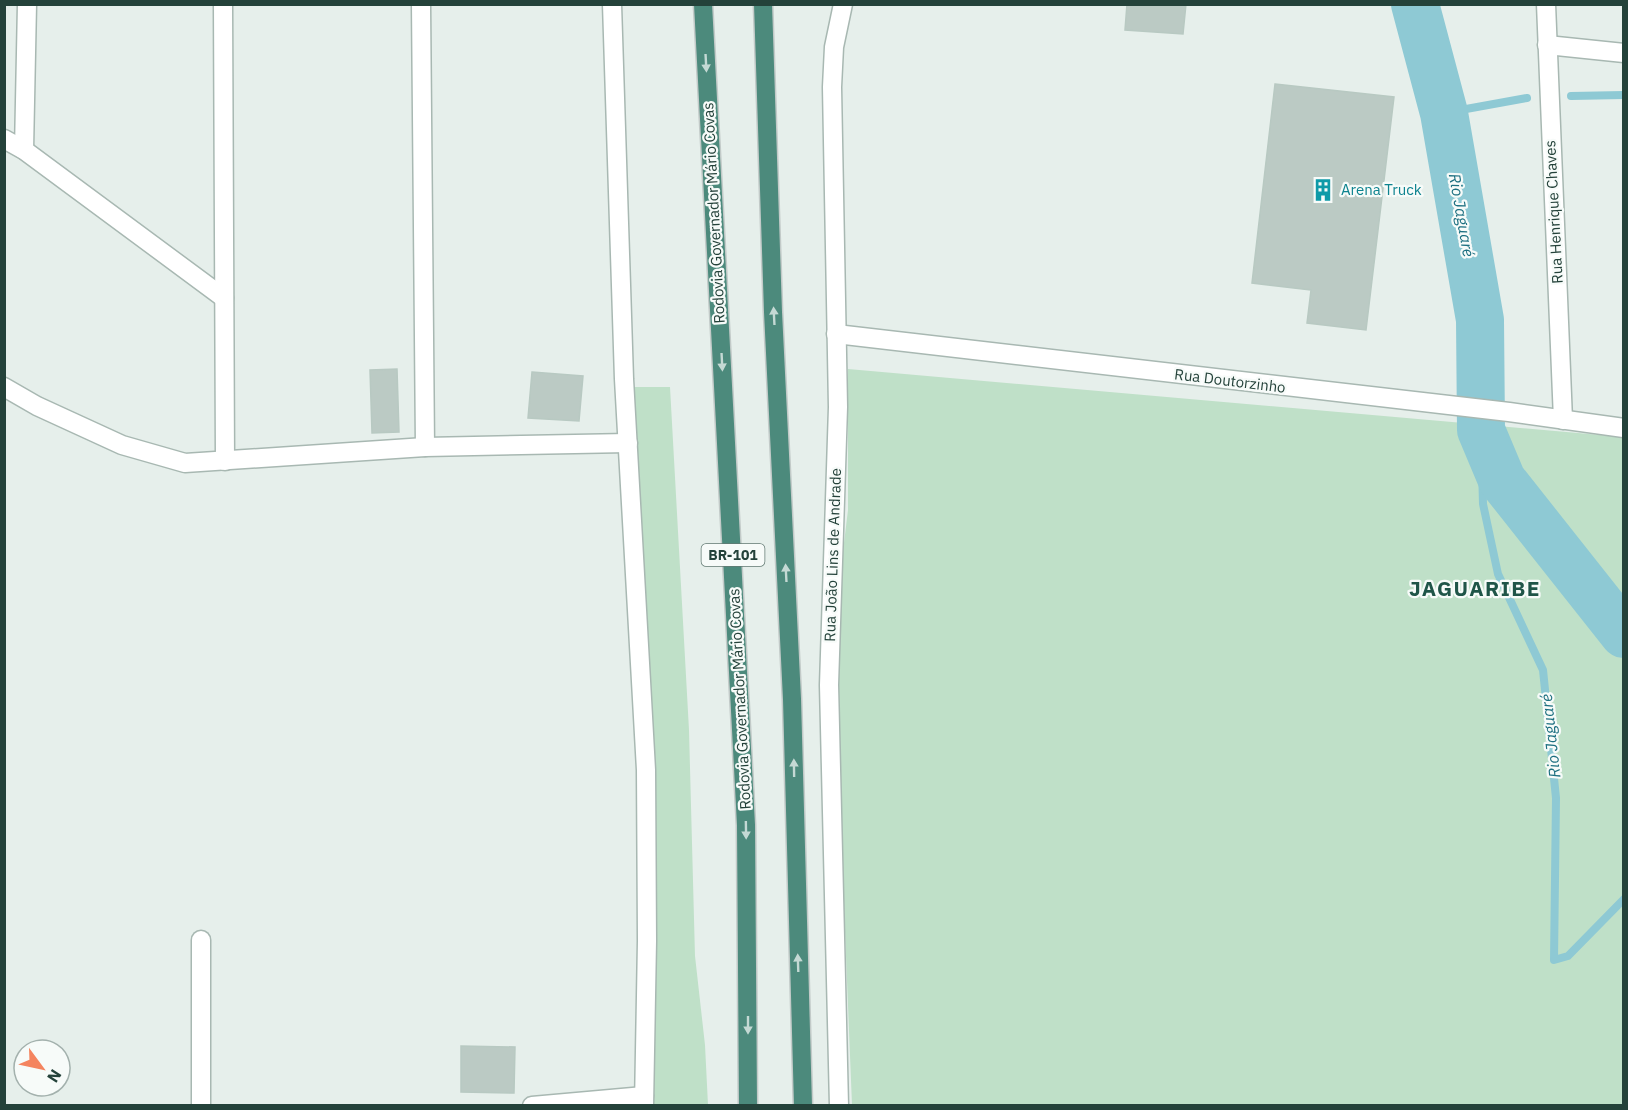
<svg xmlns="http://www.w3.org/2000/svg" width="1628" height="1110" viewBox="0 0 1628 1110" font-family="'IBM Plex Sans',sans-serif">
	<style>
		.green { fill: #bfe0c8 }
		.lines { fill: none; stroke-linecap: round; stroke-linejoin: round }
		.stream { stroke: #8ec9d4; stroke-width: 8 }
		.river { stroke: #8ec9d4; stroke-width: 48 }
		.building { fill: #bbcac4; stroke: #b8c9c2; stroke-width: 1.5 }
		.minor-casing { stroke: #a8b8b2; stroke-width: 21 }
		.tertiary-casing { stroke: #a8b8b2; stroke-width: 21 }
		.trunk-casing { stroke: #c2cac8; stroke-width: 21 }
		.minor { stroke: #fff; stroke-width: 18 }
		.tertiary { stroke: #fff; stroke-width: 18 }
		.trunk { stroke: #4c8a7c; stroke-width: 18 }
		.oneway { fill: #c4d9d4 }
		.labels { text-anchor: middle; stroke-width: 4.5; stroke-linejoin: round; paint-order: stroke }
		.shield { fill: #f7fbf9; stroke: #637a73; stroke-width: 1.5 }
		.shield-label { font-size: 14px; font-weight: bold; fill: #24423a }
		.culture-label { font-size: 15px; fill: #0d838f; stroke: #f7fbf9; text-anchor: start }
		.street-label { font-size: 15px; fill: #24423a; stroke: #f7fbf9 }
		.water-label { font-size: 16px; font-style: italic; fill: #1c6f80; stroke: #f7fbf9 }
		.district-label { font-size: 21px; font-weight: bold; letter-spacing: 1.5px; fill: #1f5548; stroke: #f7fbf9 }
	</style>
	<rect width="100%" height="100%" fill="#e6efeb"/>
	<!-- green -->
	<g class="green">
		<path d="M848 369 1623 437V1105H852L833 633 848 510Z"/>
		<path d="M630 387H670L689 730 695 956 705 1045 708 1105H647Z"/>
	</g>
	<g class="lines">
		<!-- stream -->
		<g class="stream">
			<path d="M1571 96 1624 95"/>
			<path d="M1444 113 1527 98"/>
			<path d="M1481 430 1483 504 1498 574 1543 670 1556 798 1554 960 1568 956 1624 899"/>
		</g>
		<!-- river -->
		<path class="river" d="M1415 4 1444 113 1480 320 1481 430 1502 480 1624 634"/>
	</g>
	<!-- building -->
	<g class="building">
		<path d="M1127 4H1186L1183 34 1125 30Z"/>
		<path d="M1275 84 1394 97 1366 330 1307 323 1311 290 1252 283Z"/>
		<path d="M397 369 399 432 372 433 370 370Z"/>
		<path d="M532 372 583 376 579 421 528 418Z"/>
		<path d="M461 1046 515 1047 514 1093 461 1092Z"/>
	</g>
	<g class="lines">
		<!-- minor casing -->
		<g class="minor-casing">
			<g id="minor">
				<path d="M223 4 225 461"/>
				<path d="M421 4 425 447"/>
				<path d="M1546 4 1563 420"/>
				<path d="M1547 45 1624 53"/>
				<path d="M4 139 24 150 224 298"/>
				<path d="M24 150 27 4"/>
				<path d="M836 334 1509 412 1624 428"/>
				<path d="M4 387 37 406 122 445 185 463 425 447 628 443"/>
				<path d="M201 1106V940"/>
				<path d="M532 1106 644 1096"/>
			</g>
		</g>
		<!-- tertiary casing -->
		<g class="tertiary-casing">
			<g id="tertiary">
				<path d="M612 4 624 379 646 770 647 941 644 1106"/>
				<path d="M839 1106 829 685 838 407 832 87 834 47 843 4"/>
			</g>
		</g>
		<!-- trunk casing -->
		<g class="trunk-casing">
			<g id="trunk">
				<path d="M703 4 746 825 748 1106"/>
				<path d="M763 4 773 312 792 699 803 1106"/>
			</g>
		</g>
		<!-- minor -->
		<use href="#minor" class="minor"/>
		<!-- tertiary -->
		<use href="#tertiary" class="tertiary"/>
		<!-- trunk -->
		<use href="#trunk" class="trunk"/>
	</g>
	<!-- one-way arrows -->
	<defs><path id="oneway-solid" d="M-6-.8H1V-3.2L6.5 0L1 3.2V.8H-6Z" transform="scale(1.5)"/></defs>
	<g class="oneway">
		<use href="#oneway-solid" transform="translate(706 63) rotate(87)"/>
		<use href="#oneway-solid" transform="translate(774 316) rotate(-93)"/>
		<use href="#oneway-solid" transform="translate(722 362) rotate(87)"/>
		<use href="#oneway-solid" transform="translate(786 573) rotate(-93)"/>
		<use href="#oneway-solid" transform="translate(794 768) rotate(-91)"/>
		<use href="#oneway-solid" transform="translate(746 830) rotate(89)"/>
		<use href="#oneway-solid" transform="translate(798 963) rotate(-92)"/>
		<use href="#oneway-solid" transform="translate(748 1025) rotate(90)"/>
	</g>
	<!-- icons -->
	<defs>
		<g id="building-bare" transform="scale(1.8)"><path d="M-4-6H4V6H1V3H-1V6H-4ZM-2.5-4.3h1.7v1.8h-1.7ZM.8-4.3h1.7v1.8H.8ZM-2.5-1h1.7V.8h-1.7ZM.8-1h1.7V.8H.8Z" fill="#0f9aa8" stroke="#f7fbf9" stroke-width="2.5" paint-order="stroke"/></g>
	</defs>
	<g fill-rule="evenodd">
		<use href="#building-bare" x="1323" y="190"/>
	</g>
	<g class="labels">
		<!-- shield labels -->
		<rect class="shield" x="701.5" y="544" width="63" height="22" rx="4.5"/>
		<g class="shield-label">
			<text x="733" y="560">BR-101</text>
		</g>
		<!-- culture labels -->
		<g class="culture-label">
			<text x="1341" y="195">Arena Truck</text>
		</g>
		<!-- street labels -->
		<g class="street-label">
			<text transform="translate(1554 212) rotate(-93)" y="5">Rua Henrique Chaves</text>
			<text transform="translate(714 213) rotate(-93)" y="5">Rodovia Governador Mário Covas</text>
			<text transform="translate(1230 381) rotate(7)" y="5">Rua Doutorzinho</text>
			<text transform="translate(833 555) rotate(-88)" y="5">Rua João Lins de Andrade</text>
			<text transform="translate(740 699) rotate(-93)" y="5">Rodovia Governador Mário Covas</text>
		</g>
		<!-- water labels -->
		<g class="water-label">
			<text transform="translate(1462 215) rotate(80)" y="6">Rio Jaguaré</text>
			<text transform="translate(1550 736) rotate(-96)" y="6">Rio Jaguaré</text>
		</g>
		<!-- district labels -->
		<g class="district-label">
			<text x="1475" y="596">JAGUARIBE</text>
		</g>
	</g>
	<!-- border -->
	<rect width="1628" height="1110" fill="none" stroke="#24423a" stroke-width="12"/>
	<!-- north arrow -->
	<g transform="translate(42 1068) rotate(123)"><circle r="28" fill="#f7fbf9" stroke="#a3b1ad" stroke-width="1.5"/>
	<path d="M0-4.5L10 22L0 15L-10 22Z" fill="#f4845f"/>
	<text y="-9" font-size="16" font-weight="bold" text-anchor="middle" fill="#24423a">N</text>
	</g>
</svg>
